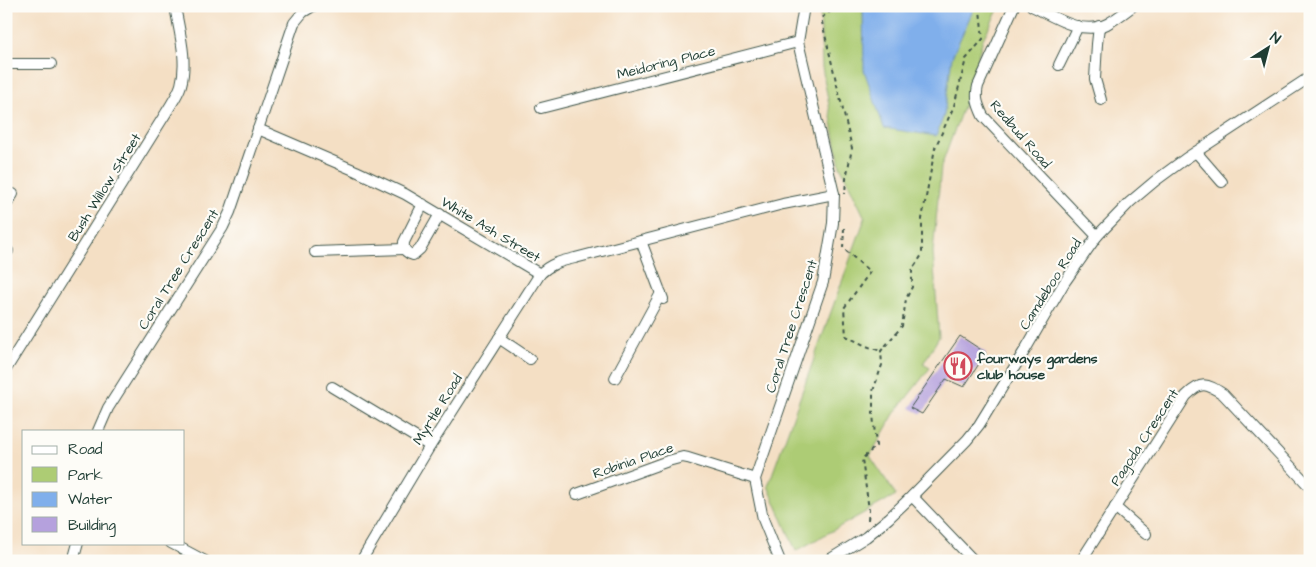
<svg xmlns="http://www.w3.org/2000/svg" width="1316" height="567" viewBox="0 0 1316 567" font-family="'Architects Daughter',sans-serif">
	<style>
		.green { fill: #adcc74; stroke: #668454 }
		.water { fill: #80afeb; stroke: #507690 }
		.building { fill: #b5a1dd }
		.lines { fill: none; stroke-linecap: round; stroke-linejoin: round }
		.street-casing { stroke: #3f554a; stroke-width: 12 }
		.path { stroke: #3f554a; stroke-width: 2; stroke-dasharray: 4 4; stroke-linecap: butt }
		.street { stroke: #fff; stroke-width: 10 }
		.labels { text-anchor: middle; stroke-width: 4.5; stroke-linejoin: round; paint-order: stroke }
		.street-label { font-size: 14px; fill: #1f3d34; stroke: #fdfcf7 }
		.poi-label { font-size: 14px; font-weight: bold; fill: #1f3d34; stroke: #fdfcf7; text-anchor: start }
	</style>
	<rect width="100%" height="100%" fill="#fdfcf7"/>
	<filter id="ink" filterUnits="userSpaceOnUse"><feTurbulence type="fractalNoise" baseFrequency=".02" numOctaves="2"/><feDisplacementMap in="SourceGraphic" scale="10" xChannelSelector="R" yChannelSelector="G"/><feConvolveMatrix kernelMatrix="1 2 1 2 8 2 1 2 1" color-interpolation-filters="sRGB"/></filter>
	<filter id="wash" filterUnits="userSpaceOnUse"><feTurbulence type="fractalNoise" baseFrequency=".0096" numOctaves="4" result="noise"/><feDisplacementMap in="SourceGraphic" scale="20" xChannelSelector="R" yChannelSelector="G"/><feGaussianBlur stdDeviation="1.12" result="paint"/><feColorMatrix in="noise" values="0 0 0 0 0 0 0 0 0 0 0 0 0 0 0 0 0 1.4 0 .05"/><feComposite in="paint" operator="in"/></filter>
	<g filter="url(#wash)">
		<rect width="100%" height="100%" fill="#f4dfc4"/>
		<!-- green -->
		<path class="green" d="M820 6H1000L983 39 963 107 941 167 933 252 939 337 923 364 930 368 894 414 870 456 896 495 796 551 768 486 865 218 840 166 822 67Z"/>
		<!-- water -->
		<path class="water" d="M864 6H975L952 57 944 115 936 136 884 128 864 70 863 11Z"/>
		<g id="blocks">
			<!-- building -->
			<path class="building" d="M960 336 986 353 964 387 946 379 922 414 910 408Z"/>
		</g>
	</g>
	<g filter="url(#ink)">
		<use href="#blocks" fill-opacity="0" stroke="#3f554a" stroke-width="1"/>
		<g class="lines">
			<!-- street casing -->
			<g class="street-casing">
				<g id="street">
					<path d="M1014 6 978 86C975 98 978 105 983 116L1097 236"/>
					<path d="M1032 6C1054 17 1082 36 1107 24 1116 19 1125 12 1133 6"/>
					<path d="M1099 26 1097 44 1095 79 1101 100"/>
					<path d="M6 64H51"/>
					<path d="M1059 65 1078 26"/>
					<path d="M541 108 798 42"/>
					<path d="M258 129 356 171 405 194 540 274C550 264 561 261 575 258L783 204 834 194"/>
					<path d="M1196 152 1222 182"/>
					<path d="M423 204 404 242C403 249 406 253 413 255L420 249 440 214"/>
					<path d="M6 205 13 194"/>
					<path d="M641 241 663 299"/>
					<path d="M6 250 8 251"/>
					<path d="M315 252 404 249"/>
					<path d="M499 338 530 359"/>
					<path d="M6 369 166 113C171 104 178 95 181 85 188 60 179 31 175 6"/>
					<path d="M615 378 661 293"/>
					<path d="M332 387 430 446"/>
					<path d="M98 431 108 408 223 227 230 212 294 23 303 12 313 6"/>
					<path d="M577 494 668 461 683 457 688 458 755 479"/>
					<path d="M912 496 974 561"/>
					<path d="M1115 507 1146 534"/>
					<path d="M171 543 205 561"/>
					<path d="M73 561 78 543"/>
					<path d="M361 561 430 446 540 274"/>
					<path d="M780 561 763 519 755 479 823 282 833 223 834 194 798 42 804 6"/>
					<path d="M827 561 866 537 889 518 912 496 967 440 979 425 1025 350 1064 283 1097 236 1130 202 1155 181 1185 159 1310 77"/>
					<path d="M1081 561 1186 396C1201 381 1206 383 1223 394L1310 487"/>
				</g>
			</g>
			<!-- path -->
			<g class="path">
				<path d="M838 6 821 18 852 148 846 179 845 194"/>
				<path d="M844 228 843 248 870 272 844 308 846 336 866 346 881 351"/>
				<path d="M868 520 869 510 862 459 876 446 873 414V391L882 365 881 351 902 326 906 299 912 287V270L922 255V219L935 148 954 106 966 59 983 39 980 10 983 6"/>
			</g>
			<!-- street -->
			<use href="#street" class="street"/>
		</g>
	</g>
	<!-- icons -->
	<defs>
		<g id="restaurant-ring" transform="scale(1.4375)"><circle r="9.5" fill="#fdfcf7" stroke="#d1495b" stroke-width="1.5"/><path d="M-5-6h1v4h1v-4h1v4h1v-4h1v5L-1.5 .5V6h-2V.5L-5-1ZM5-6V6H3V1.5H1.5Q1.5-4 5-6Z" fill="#d1495b"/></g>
	</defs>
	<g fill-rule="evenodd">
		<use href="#restaurant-ring" x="958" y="366"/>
	</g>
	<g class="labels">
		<!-- street labels -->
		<g class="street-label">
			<text transform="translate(666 62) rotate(-14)" y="5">Meidoring Place</text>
			<text transform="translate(1021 134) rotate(49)" y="5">Redbud Road</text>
			<text transform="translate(104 187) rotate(-58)" y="5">Bush Willow Street</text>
			<text transform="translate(491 229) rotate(31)" y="5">White Ash Street</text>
			<text transform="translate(178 269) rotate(-58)" y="5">Coral Tree Crescent</text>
			<text transform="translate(1050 284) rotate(-58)" y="5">Camdeboo Road</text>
			<text transform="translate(791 326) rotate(-72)" y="5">Coral Tree Crescent</text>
			<text transform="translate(437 409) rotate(-58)" y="5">Myrtle Road</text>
			<text transform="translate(1144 437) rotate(-57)" y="5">Pagoda Crescent</text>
			<text transform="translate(633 460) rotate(-19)" y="5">Robinia Place</text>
		</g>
		<!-- poi labels -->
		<g class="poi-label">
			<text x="977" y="363">fourways gardens<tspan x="977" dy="16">club house</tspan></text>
		</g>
	</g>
	<!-- margin -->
	<rect width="1316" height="567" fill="none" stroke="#fdfcf7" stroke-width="25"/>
	<!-- legend -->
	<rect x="22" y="430" width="162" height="115" fill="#fdfcf7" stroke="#a4b0a9"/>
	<rect x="32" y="446" width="25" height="8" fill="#ffffff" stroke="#a4b0a9"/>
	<text x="68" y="454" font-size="15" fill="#1f3d34">Road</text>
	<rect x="32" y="467" width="25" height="15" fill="#adcc74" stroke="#a4b0a9"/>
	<text x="68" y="480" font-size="15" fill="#1f3d34">Park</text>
	<rect x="32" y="492" width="25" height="15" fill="#80afeb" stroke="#a4b0a9"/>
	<text x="68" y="504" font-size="15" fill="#1f3d34">Water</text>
	<rect x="32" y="517" width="25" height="15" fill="#b5a1dd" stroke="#a4b0a9"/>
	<text x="68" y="530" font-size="15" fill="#1f3d34">Building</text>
	<!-- north arrow -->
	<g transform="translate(1268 48) rotate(36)" stroke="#fdfcf7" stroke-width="4" paint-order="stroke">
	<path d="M0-4L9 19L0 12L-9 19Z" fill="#1f3d34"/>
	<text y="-8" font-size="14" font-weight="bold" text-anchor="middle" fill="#1f3d34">N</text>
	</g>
</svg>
